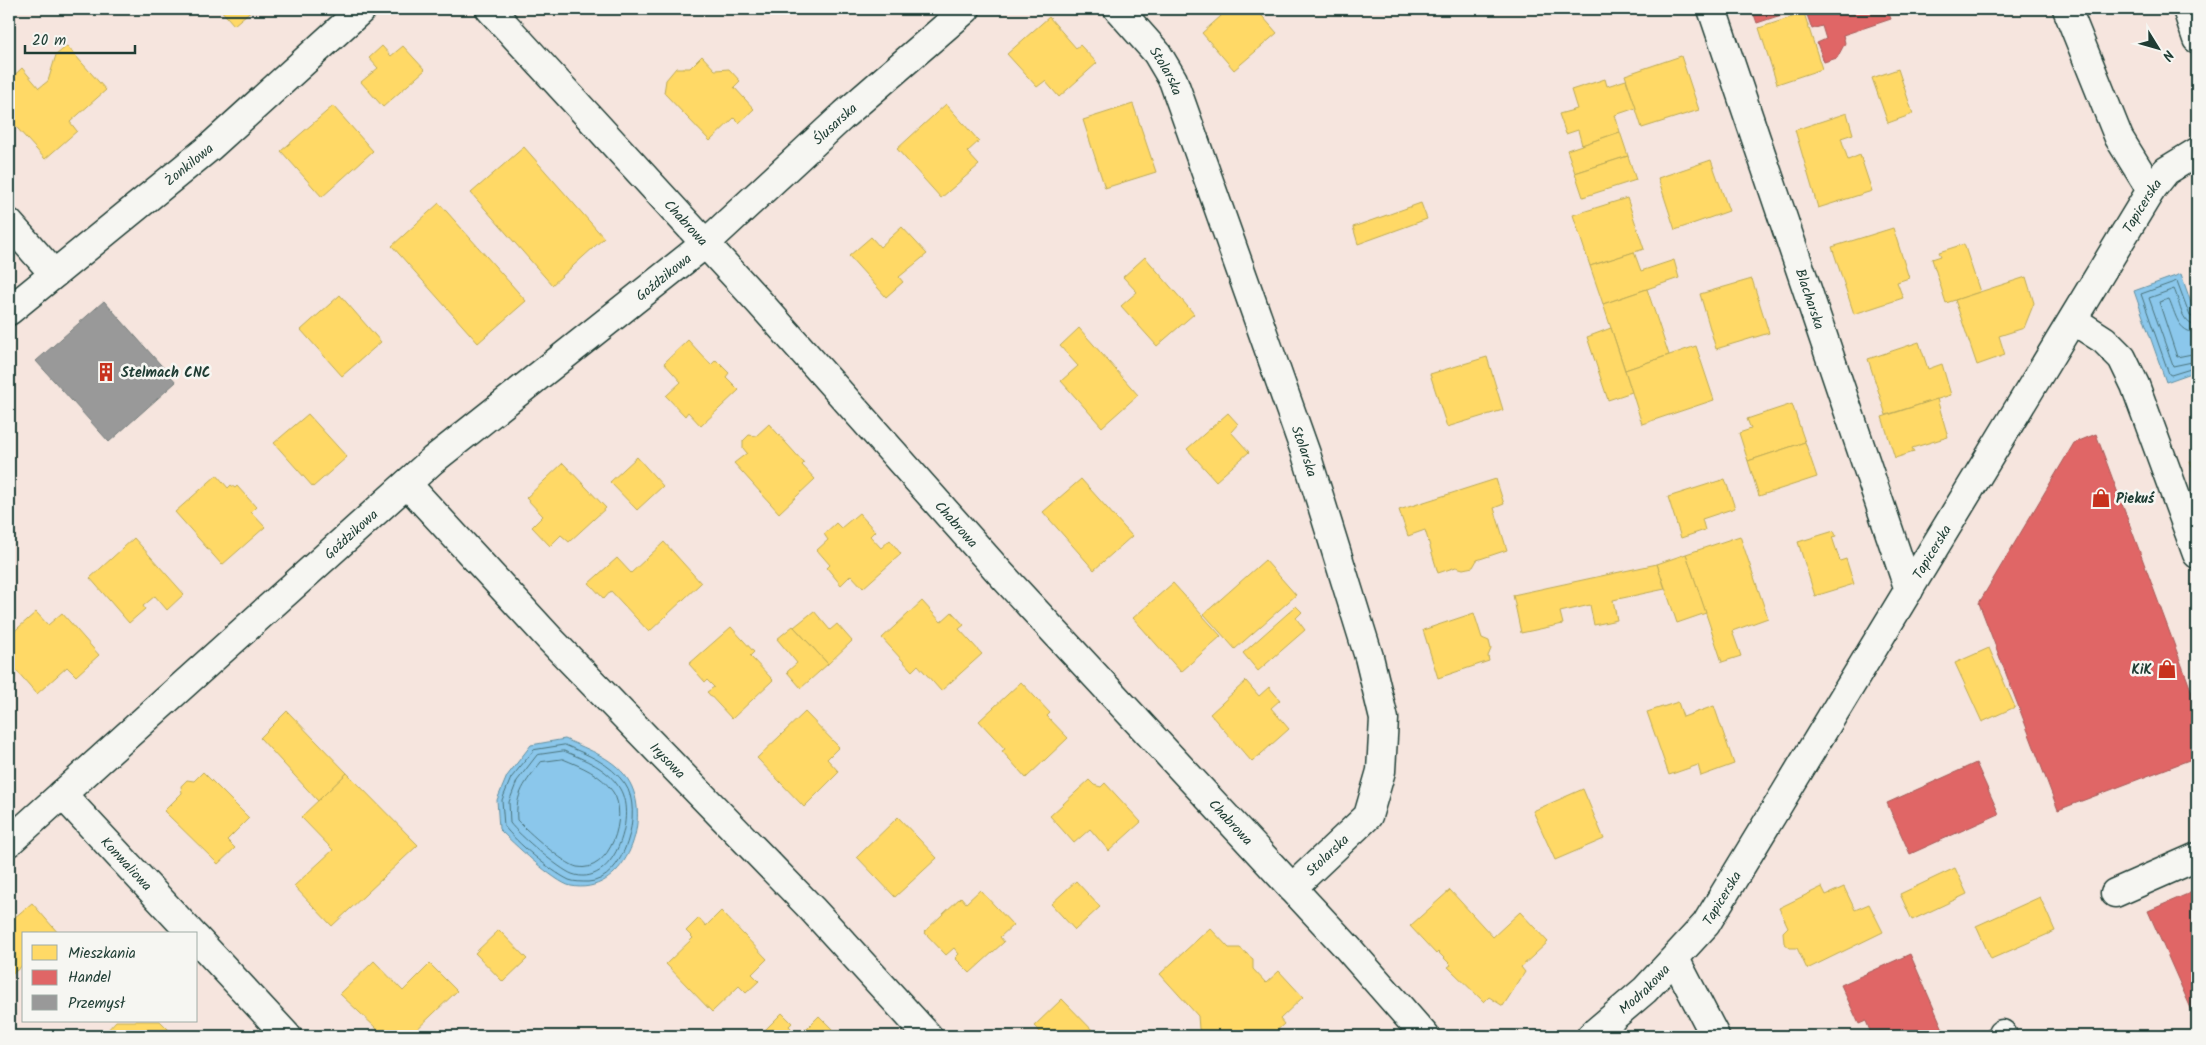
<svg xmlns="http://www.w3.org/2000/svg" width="2206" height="1045" viewBox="0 0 2206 1045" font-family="Kalam,sans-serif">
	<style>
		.water { fill: #8bc7eb; stroke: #6090a2 }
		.homes { fill: #ffd966; stroke: #bcaa57 }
		.shops { fill: #e06666; stroke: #a65a57 }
		.industry { fill: #999; stroke: #747d7b }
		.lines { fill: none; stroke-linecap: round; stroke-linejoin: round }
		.shore { stroke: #4a747d; stroke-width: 1 }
		.minor-casing { stroke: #1f3d34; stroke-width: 31 }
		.major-casing { stroke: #1f3d34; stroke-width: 31 }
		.minor { stroke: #f6f6f2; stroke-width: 28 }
		.major { stroke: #f6f6f2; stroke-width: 28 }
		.labels { text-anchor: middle; stroke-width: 5; stroke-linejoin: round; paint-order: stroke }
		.street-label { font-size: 14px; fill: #1f3d34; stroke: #f6f6f2 }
		.poi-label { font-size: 14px; font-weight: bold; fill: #1f3d34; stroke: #f6f6f2; text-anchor: start }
	</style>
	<rect width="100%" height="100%" fill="#f6e5de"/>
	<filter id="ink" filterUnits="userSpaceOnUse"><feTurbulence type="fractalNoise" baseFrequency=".02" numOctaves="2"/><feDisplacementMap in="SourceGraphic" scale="10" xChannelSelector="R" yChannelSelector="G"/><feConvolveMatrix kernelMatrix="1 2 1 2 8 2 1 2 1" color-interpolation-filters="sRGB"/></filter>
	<g filter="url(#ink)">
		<!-- water -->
		<g class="water">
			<path d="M2181 274 2197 320V371L2166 382 2134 291Z"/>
			<path d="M565 739C589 750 617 759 630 783 652 824 623 896 571 886 555 883 512 842 499 829L497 800 507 776 531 745Z"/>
		</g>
		<!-- homes -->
		<g class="homes">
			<path d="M220 9H253L234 25Z"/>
			<path d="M1215 9H1256L1277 33 1234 70 1202 33 1221 16Z"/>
			<path d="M1804 13 1822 69 1777 84 1759 28Z"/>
			<path d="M1049 17 1076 48 1080 45 1097 63 1059 97 1045 81 1037 87 1007 54Z"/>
			<path d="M67 46 106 90 70 122 77 131 45 159 9 119V80L22 68 39 88 48 81 56 55Z"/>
			<path d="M382 46 391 56 403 46 425 70 383 107 361 82 378 68 369 58Z"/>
			<path d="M702 56 715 70 729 69 740 81 734 87 754 109 739 123 734 118 710 141 664 93 666 80 676 68H690Z"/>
			<path d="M1681 56 1699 110 1642 128 1625 75Z"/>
			<path d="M1898 69 1913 114 1888 123 1872 78Z"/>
			<path d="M1605 79 1607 86 1626 80 1636 108 1615 115 1620 132 1582 145 1578 130 1566 134 1559 114 1577 109 1571 90Z"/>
			<path d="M946 104 979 141 967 152 979 165 941 198 897 149Z"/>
			<path d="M1133 104 1156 172 1105 188 1083 120Z"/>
			<path d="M333 106 373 151 322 197 281 151Z"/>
			<path d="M1847 113 1853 134 1841 138 1848 160 1860 155 1872 191 1818 208 1795 130Z"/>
			<path d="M1620 132 1628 156 1575 173 1567 150Z"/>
			<path d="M524 147 604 238 552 285 471 193Z"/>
			<path d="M1628 156 1636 180 1583 197 1575 173Z"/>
			<path d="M1711 160 1729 211 1675 230 1658 178Z"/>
			<path d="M1627 198 1644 249 1590 266 1573 215Z"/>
			<path d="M439 203 526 301 478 343 392 246Z"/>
			<path d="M1421 203 1427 219 1358 244 1353 227Z"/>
			<path d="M902 227 927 254 899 277 903 282 886 297 849 256 871 237 880 247Z"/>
			<path d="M1893 228 1909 278 1897 282 1903 298 1854 314 1832 247Z"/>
			<path d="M1964 244 1980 292 1946 303 1932 259 1941 256 1939 252Z"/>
			<path d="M1634 252 1641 271 1674 260 1679 278 1603 304 1590 266Z"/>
			<path d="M1145 257 1194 314 1157 346 1121 306 1137 292 1123 277Z"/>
			<path d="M2026 277 2034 303 2024 328 1999 336 2005 355 1977 365 1955 300Z"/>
			<path d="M1752 279 1769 333 1716 349 1700 294Z"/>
			<path d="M1647 289 1669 355 1625 370 1603 304Z"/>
			<path d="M340 295 381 342 342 376 301 330Z"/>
			<path d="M1079 328 1138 395 1102 427 1061 381 1078 366 1060 346Z"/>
			<path d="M1611 328 1632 392 1608 400 1587 337Z"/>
			<path d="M688 340 711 365 716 360 729 373 726 377 739 390 701 426 688 412 685 416 666 396 681 382 664 363Z"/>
			<path d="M1919 342 1928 369 1942 364 1951 395 1886 415 1868 359Z"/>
			<path d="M1696 346 1714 400 1642 424 1625 370Z"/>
			<path d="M1487 357 1503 410 1447 427 1430 374Z"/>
			<path d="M1937 399 1948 437 1912 448 1914 452 1895 458 1882 417Z"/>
			<path d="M1792 404 1805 442 1748 461 1739 433 1751 429 1747 419Z"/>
			<path d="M1228 413 1238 424 1231 432 1249 452 1216 481 1187 449Z"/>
			<path d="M308 414 347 457 313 487 274 443Z"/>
			<path d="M769 424 804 463 802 465 815 479 779 513 734 463 747 453 743 448V441L749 435 756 436Z"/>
			<path d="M2197 432V444L2193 433Z"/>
			<path d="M1805 442 1817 477 1759 496 1748 461Z"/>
			<path d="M637 457 663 486 637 510 610 482Z"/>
			<path d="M2197 459V481L2190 462Z"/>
			<path d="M563 463 606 508 569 542 561 535 550 546 532 527 543 516 526 498Z"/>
			<path d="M217 475 228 488 231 485 235 488 237 486 256 507 251 512 265 527 222 565 175 512Z"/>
			<path d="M1081 479 1132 536 1094 570 1043 512Z"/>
			<path d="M1496 479 1504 504 1494 508 1507 550 1477 560 1473 567 1463 569 1456 567 1438 573 1425 530 1408 536 1399 510Z"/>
			<path d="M1725 479 1735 508 1702 519 1705 530 1681 538 1668 497Z"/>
			<path d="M859 513 875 531 870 536 881 548 890 540 901 554 863 588 851 575 841 585 827 568 830 565 817 550 828 540 824 534 836 523 841 528Z"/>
			<path d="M1834 531 1836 536 1832 537 1840 561 1846 559 1854 584 1815 596 1798 542Z"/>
			<path d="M1740 536 1768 618 1732 631 1741 656 1722 662 1686 554Z"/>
			<path d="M134 538 184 594 167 610 155 596 143 606 145 609 129 623 90 578Z"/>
			<path d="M664 542 701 583 649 632 611 591 604 599 589 583 617 558 631 573Z"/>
			<path d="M1686 554 1706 613 1677 623 1657 564Z"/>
			<path d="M1265 560 1296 595 1235 649 1204 614Z"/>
			<path d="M1657 564 1665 589 1613 600 1617 620 1594 625 1590 605 1560 612 1563 624 1521 633 1513 595Z"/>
			<path d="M1173 583 1221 636 1181 672 1133 618Z"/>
			<path d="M922 601 941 622 952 612 964 625 959 629 982 654 941 691 918 665 912 671 882 638Z"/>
			<path d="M1296 606 1302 612 1296 618 1305 630 1258 671 1243 653Z"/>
			<path d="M814 611 830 630 837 624 852 641 828 664 794 627Z"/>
			<path d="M36 612 48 625 62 613 99 655 76 676 67 667 37 694 9 662V636Z"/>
			<path d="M1474 613 1482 638 1489 641 1491 649 1488 656 1489 661 1438 678 1423 630Z"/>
			<path d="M793 626 828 664 801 688 787 672 797 663 777 639Z"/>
			<path d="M731 627 754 652 750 656 773 680 732 719 707 692 714 687 707 680 705 682 689 664Z"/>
			<path d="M1989 648 2015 707 1982 722 1955 663Z"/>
			<path d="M1246 681 1259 696 1269 687 1280 700 1271 708 1289 729 1252 762 1210 714Z"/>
			<path d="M1021 682 1050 713 1047 716 1068 738 1026 778 1002 751 1005 749 979 721Z"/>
			<path d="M1678 702 1683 717 1714 706 1734 764 1701 776 1698 765 1669 775 1647 712Z"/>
			<path d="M287 711 347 773 318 801 260 738Z"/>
			<path d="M805 712 839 747 827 759 839 772 804 807 757 758Z"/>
			<path d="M203 772 249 818 227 840 235 848 218 864 164 811 182 793 181 786 187 780 194 781Z"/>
			<path d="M347 773 418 845 332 926 294 886 333 850 301 817Z"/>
			<path d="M1089 780 1094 785 1101 787 1105 783 1141 822 1109 851 1090 829 1074 843 1050 816Z"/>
			<path d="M1583 789 1604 839 1555 860 1533 811Z"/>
			<path d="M898 817 937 858 895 897 857 857Z"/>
			<path d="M1955 868 1967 894 1912 920 1900 894Z"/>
			<path d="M1076 881 1100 907 1075 930 1051 904Z"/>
			<path d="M1822 887 1826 895 1844 887 1855 910 1869 904 1883 932 1807 969 1797 948H1790L1784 943 1783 932 1788 927 1779 908Z"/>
			<path d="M980 890 1013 925 1000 937 1004 942 970 973 955 958 959 954 954 948 946 955 924 932 961 897 966 903Z"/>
			<path d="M1450 890 1493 937 1520 912 1548 942 1521 967 1525 972 1503 1006 1489 997 1484 1002 1448 967 1451 965 1438 952 1436 954 1410 926Z"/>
			<path d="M2040 897 2055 931 1991 959 1976 926Z"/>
			<path d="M32 903 59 934H24V964L9 977V922Z"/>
			<path d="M721 911 767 959 752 974 759 981 746 993 739 986 712 1012 666 964 693 938 686 931 699 918 706 926Z"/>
			<path d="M1210 928 1229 948H1240L1253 959V969L1266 983 1279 971 1303 997 1280 1019 1284 1024 1271 1036H1206L1199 1029 1198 1016 1160 974Z"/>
			<path d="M499 930 527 959 503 982 475 953Z"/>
			<path d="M374 961 403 991 430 964 457 991 410 1036H380L377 1029 340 994Z"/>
			<path d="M1062 999 1098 1036H1044L1034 1026Z"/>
			<path d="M782 1013 792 1023 789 1026 798 1036H745L746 1032 761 1034Z"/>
			<path d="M819 1016 839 1036H799Z"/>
			<path d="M116 1021H160L175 1036H108L105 1033Z"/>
		</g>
		<!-- shops -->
		<g class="shops">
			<path d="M1752 9H1799L1757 23Z"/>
			<path d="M1805 9H1887L1891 19 1843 35 1845 43 1837 58 1824 62 1817 43 1826 39 1822 26 1812 29Z"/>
			<path d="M2096 434 2197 706V757L2058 810 1979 603 2074 443Z"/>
			<path d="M1976 763 1999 814 1910 854 1887 803Z"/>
			<path d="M2197 890V1022L2148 911Z"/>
			<path d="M1910 954 1943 1029 1928 1036H1872L1866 1021 1859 1024 1841 985Z"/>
		</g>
		<!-- industry -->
		<path class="industry" d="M104 301 176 382 109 442 36 361Z"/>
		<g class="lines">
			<!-- shore -->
			<g class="shore">
				<path d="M2197 319 2190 316 2177 281 2141 294 2169 374 2171 375 2197 367"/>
				<path d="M2197 326C2180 324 2180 301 2174 289L2149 298 2173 366 2197 361"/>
				<path d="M2197 333C2177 332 2176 314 2169 299L2159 302 2177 357 2197 353"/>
				<path d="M565 745C588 755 610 763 625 784 644 811 624 881 588 882 582 882 574 882 569 880 549 870 517 843 504 826L502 800 511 778 534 750Z"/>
				<path d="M564 751C585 760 608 768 620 789 637 818 613 889 572 874 559 869 519 835 510 823L509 802 517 781 537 755Z"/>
				<path d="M563 759C582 767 601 774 613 792 629 815 610 874 577 867 564 864 527 831 517 820 515 793 525 783 541 762Z"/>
			</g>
			<!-- minor casing -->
			<g class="minor-casing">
				<g id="minor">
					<path id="s1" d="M490 9 760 303 1001 574 1346 946 1425 1036"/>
					<path id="s2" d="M1118 9 1157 53 1173 80 1306 454 1369 657 1384 719 1381 771 1368 816 1292 888"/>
					<path id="s3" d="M1712 9 1909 590"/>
					<path d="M2067 9 2119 138 2151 190"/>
					<path d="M9 223 54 274"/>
					<path id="s4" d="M9 311 210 147 362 9"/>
					<path d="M2073 320 2104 340 2122 358 2135 385 2197 554"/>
					<path id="s5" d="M407 484 551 640 812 909 928 1036"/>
					<path id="s6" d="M62 794 192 934"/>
					<path id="s7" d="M9 842 433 460 706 243 845 114 966 9"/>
					<path d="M2115 893 2197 857"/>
					<path d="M196 938 287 1036"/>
					<path d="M1675 959 1715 1036"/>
					<path d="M2002 1034 2003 1036"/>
					<path id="s8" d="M1591 1036 1645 990 1706 924 2151 190 2166 171 2197 152"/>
				</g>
			</g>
			<!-- major casing -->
			<g class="major-casing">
				<path id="major" d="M2187 9 2197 39"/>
			</g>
			<!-- minor -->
			<use href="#minor" class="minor"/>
			<!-- major -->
			<use href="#major" class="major"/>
		</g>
	</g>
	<!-- icons -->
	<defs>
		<g id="building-bare" transform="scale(1.5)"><path d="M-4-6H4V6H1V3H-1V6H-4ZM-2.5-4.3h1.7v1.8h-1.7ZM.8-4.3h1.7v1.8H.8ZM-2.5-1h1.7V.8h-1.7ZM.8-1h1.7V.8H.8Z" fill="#c8321e" stroke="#f6f6f2" stroke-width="2.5" paint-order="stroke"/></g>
		<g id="shop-bare" transform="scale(1.5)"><path d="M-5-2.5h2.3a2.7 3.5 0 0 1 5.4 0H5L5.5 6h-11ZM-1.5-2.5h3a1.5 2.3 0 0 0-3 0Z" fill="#c8321e" stroke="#f6f6f2" stroke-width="2.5" paint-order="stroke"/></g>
	</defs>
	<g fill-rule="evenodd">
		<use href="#building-bare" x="106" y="372"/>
		<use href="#shop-bare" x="2101" y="498"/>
		<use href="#shop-bare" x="2167" y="669"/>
	</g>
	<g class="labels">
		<!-- street labels -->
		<g class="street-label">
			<text dy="5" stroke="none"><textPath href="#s2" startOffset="79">Stolarska</textPath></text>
			<text dy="5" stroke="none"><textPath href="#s7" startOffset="1095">Ślusarska</textPath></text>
			<text dy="5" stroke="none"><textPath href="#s4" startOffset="232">Żonkilowa</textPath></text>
			<text dy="5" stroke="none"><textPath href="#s8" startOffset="1001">Tapicerska</textPath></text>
			<text dy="5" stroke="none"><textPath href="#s1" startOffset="290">Chabrowa</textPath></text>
			<text dy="5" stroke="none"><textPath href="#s7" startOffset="865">Goździkowa</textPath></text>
			<text dy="5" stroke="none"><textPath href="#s3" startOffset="306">Blacharska</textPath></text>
			<text dy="5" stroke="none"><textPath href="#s2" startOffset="484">Stolarska</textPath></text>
			<text dy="5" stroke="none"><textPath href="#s1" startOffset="695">Chabrowa</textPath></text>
			<text dy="5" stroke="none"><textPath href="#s7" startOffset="460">Goździkowa</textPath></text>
			<text dy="5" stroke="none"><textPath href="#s8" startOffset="596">Tapicerska</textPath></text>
			<text dy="5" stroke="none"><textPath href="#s5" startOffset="380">Irysowa</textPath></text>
			<text dy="5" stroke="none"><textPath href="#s1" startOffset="1100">Chabrowa</textPath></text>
			<text transform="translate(1327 855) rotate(-43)" y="5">Stolarska</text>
			<text dy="5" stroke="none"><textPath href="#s6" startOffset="95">Konwaliowa</textPath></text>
			<text dy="5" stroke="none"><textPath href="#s8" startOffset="191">Tapicerska</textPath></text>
			<text dy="5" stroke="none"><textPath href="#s8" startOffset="71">Modrakowa</textPath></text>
		</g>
		<!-- poi labels -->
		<g class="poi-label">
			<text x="121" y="377">Stelmach CNC</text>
			<text x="2116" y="503">Piekuś</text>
			<text x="2152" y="674" text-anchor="end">KiK</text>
		</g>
	</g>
	<!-- margin -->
	<rect width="2206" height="1045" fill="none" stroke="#f6f6f2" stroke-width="30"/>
	<rect x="15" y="15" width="2176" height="1015" fill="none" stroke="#1f3d34" stroke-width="2" filter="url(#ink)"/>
	<!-- legend -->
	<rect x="22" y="932" width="175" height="90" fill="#f6f6f2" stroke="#a0aca6"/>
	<rect x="32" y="945" width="25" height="15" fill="#ffd966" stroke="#a0aca6"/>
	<text x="68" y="958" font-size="15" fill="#1f3d34">Mieszkania</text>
	<rect x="32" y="970" width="25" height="15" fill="#e06666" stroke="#a0aca6"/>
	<text x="68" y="982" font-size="15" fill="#1f3d34">Handel</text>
	<rect x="32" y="995" width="25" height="15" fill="#999999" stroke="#a0aca6"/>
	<text x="68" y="1008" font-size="15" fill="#1f3d34">Przemysł</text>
	<!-- north arrow -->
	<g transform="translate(2158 48) rotate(127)" stroke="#f6f6f2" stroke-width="4" paint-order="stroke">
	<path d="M0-4L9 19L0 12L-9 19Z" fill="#1f3d34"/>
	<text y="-8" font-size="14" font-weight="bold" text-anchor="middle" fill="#1f3d34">N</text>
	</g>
	<!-- scale -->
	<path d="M25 45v8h110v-8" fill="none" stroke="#1f3d34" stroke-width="2.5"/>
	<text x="32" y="45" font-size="15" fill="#1f3d34" stroke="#f6f6f2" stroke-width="4" paint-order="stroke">20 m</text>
</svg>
